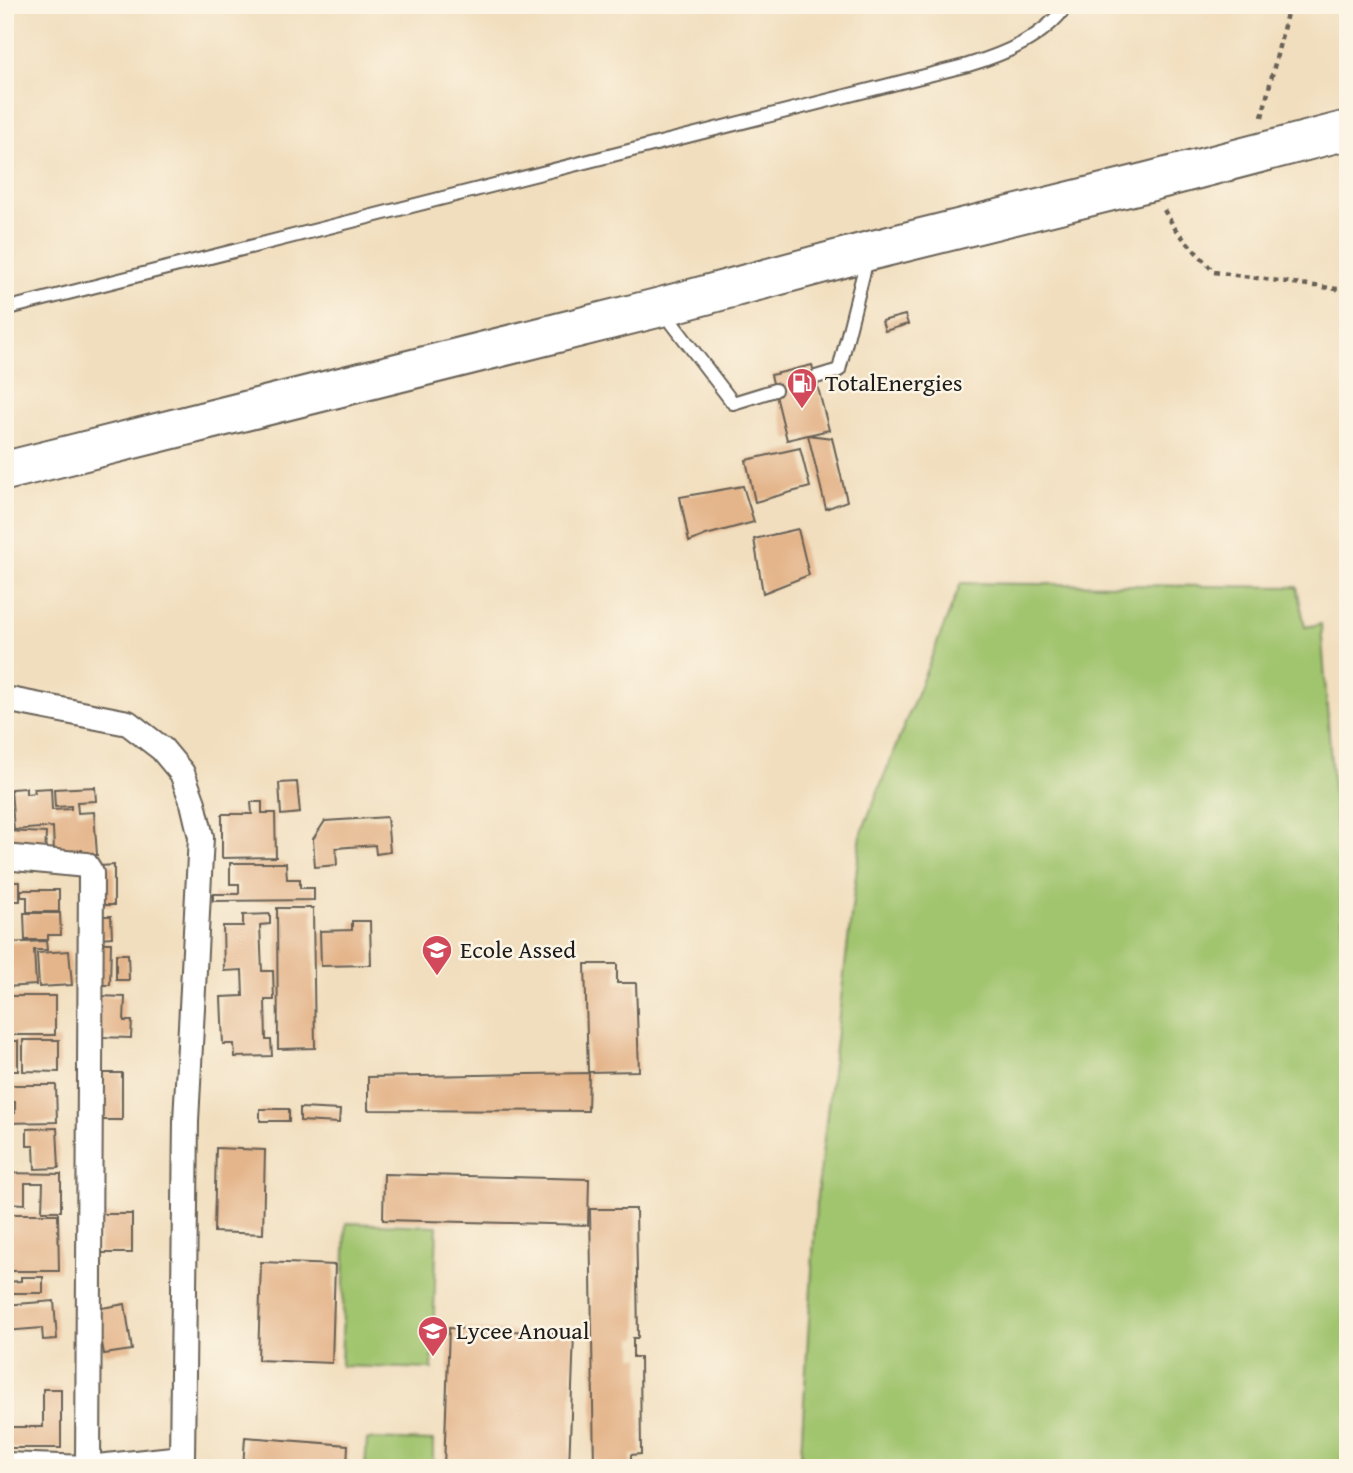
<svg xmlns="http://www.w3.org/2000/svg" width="1353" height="1473" viewBox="0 0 1353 1473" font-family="'Gentium Book Plus',serif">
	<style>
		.green { fill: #a1c46e; stroke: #5e7045; stroke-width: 2 }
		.building { fill: #e4b58b }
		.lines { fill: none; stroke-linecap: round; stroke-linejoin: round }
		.service-casing { stroke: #676055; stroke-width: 16 }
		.minor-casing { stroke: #676055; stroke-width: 28 }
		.primary-casing { stroke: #676055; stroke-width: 42 }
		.path { stroke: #676055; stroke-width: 4.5; stroke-dasharray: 5 5; stroke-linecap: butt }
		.service { stroke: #fff; stroke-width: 12 }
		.minor { stroke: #fff; stroke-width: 24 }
		.primary { stroke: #fff; stroke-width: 38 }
		.labels { text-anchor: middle; stroke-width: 5; stroke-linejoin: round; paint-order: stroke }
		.poi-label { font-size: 24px; fill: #1c1c1c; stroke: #fcf5e5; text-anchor: start }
	</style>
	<rect width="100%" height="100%" fill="#fcf5e5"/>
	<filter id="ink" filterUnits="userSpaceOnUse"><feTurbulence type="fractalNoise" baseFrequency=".0143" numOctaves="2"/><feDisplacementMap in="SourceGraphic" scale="14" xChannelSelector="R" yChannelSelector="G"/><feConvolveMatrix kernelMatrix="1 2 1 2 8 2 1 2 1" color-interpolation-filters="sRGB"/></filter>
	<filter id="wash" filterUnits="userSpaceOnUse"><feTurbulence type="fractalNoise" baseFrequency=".00686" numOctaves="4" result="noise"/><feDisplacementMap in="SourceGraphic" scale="28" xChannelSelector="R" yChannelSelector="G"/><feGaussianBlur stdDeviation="1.57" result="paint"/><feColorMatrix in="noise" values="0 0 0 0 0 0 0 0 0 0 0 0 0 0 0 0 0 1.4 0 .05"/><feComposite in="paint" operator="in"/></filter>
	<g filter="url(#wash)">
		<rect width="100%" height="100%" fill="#f1debe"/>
		<!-- green -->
		<g class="green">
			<path d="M961 583 1297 587 1305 627 1321 624 1348 996V1468H800L816 1204 861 834Z"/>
			<path d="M346 1223 437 1226 432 1369 341 1366Z"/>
			<path d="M367 1439 433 1441V1468H365Z"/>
		</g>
		<g id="blocks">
			<!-- building -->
			<g class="building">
				<path d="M905 315 908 324 885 331 882 321Z"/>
				<path d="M812 365 829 430 808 435 832 438 847 501 826 509 808 435 787 440 771 375Z"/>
				<path d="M800 448 810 487 755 502 746 460Z"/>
				<path d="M743 486 754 522 706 535 689 542 680 497Z"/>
				<path d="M798 529 809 575 763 593 754 539Z"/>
				<path d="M297 782 300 813 281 815 279 783Z"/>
				<path d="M95 787 96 801 77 802 78 813 94 812 97 855 82 856V850L54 852 53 827 14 830 11 789 26 788V794L35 793 34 789 51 788 52 810 71 809V806L55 807 54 789Z"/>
				<path d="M251 802H262V813H275L276 857 222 858V814H252Z"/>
				<path d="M5 803 10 826H5Z"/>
				<path d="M387 817 390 852 376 854 375 845 336 848 337 865 315 867 313 839 325 821Z"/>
				<path d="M7 831 46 833 45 857 5 854Z"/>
				<path d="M230 863H286L287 879H300V888H314V900L213 901V894H239V884H230Z"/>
				<path d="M114 865V905H100V866Z"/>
				<rect x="11" y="882" width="9" height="19"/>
				<path d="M21 890H59V912H27V897H21Z"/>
				<path d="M277 908H313L315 1048 278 1049Z"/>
				<path d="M24 913H60L61 935H48V940H25Z"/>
				<path d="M270 914V924L260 925 262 971H273L274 1000H265L266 1040H271L272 1056 235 1057 234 1044H223L221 997 243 996 242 970 224 971 223 926H243V915Z"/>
				<path d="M99 916H111L112 937 100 938Z"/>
				<path d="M352 921H370L371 965 321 966 320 931 352 930Z"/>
				<path d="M46 941 47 950H34L36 985 5 987V943Z"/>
				<path d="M97 943H111L110 985H99Z"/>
				<path d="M69 951 72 985 39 987 37 953Z"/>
				<path d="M116 954H128L129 980H116Z"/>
				<path d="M585 964H617V983H636L639 1071 588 1072Z"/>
				<path d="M7 996H55V1035H6Z"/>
				<path d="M99 996 125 997 124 1021H132L131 1038 98 1037Z"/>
				<path d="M23 1040H59V1072L23 1071Z"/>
				<rect x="5" y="1041" width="13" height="30"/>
				<rect x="101" y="1073" width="21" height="47"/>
				<path d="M589 1073 588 1111 368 1110V1077Z"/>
				<path d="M5 1085H56L57 1122 5 1123V1113H15V1102H5Z"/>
				<path d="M300 1108 340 1110 339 1123 300 1121Z"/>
				<rect x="260" y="1109" width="29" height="12"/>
				<path d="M57 1128 59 1168 35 1169 34 1146H27V1129Z"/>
				<path d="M216 1148 265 1150 263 1234 214 1232Z"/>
				<path d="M5 1173 61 1174V1211H42L43 1183H25V1204L5 1203Z"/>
				<path d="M384 1174 589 1179 588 1225 383 1220Z"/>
				<path d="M590 1209H636L638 1338H633V1357H640L641 1454 631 1455V1468H594Z"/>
				<path d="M5 1214H58L59 1271H5Z"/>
				<rect x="100" y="1214" width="32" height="39"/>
				<path d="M261 1262 335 1265 332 1363 258 1360Z"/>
				<path d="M21 1277H43V1293H5V1282L21 1281Z"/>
				<path d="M54 1301 57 1339 43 1340 42 1328 5 1331V1305Z"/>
				<path d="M125 1304 132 1350 104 1354 96 1309Z"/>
				<path d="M449 1328 574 1334 569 1468H444Z"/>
				<path d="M43 1389H61V1448H5V1427H43Z"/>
				<path d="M245 1437 348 1445 347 1468H243Z"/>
			</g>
		</g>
	</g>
	<g filter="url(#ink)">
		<use href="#blocks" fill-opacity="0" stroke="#676055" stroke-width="2"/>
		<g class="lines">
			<!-- service casing -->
			<g class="service-casing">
				<g id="service">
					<path d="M5 309 968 65C1005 54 1043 38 1067 5"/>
					<path d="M663 311 733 403 775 390"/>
					<path d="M816 377 839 370 867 259"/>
				</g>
			</g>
			<!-- minor casing -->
			<g class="minor-casing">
				<g id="minor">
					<path d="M5 699 128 723 162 749 182 773 193 803 201 837 186 1121 182 1458 88 1468 5 1465"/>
					<path d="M5 857 86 865 91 873 88 1468"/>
				</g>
			</g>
			<!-- primary casing -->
			<g class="primary-casing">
				<path id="primary" d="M5 471 661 307 869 251 1148 182 1348 130"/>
			</g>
			<!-- path -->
			<g class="path">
				<path d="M1262 117 1289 5"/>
				<path d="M1164 210 1176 230 1214 272 1337 289H1348"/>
			</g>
			<!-- service -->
			<use href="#service" class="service"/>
			<!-- minor -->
			<use href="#minor" class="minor"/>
			<!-- primary -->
			<use href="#primary" class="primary"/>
		</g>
	</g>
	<!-- icons -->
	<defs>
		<g id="fuel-pin" transform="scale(1.575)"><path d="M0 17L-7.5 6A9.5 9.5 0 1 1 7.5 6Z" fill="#d1495b" stroke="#fcf5e5"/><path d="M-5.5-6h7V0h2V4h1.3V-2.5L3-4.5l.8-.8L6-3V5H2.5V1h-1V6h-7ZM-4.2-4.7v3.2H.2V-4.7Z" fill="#fff"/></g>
		<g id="school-pin" transform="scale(1.575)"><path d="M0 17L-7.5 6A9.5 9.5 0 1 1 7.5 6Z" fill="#d1495b" stroke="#fcf5e5"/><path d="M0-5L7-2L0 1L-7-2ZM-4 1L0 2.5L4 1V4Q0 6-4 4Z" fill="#fff"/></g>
		<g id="university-pin" transform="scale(1.575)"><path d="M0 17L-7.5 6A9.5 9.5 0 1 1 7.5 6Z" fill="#d1495b" stroke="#fcf5e5"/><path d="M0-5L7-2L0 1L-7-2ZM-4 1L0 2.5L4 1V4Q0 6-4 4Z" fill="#fff"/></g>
	</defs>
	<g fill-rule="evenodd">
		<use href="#fuel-pin" x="802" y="383"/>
		<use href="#school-pin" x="437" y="950"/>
		<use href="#university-pin" x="433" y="1331"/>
	</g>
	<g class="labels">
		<!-- poi labels -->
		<g class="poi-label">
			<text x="825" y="391">TotalEnergies</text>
			<text x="460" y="958">Ecole Assed</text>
			<text x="456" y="1339">Lycee Anoual</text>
		</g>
	</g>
	<!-- margin -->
	<rect width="1353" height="1473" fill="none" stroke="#fcf5e5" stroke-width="28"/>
</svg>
